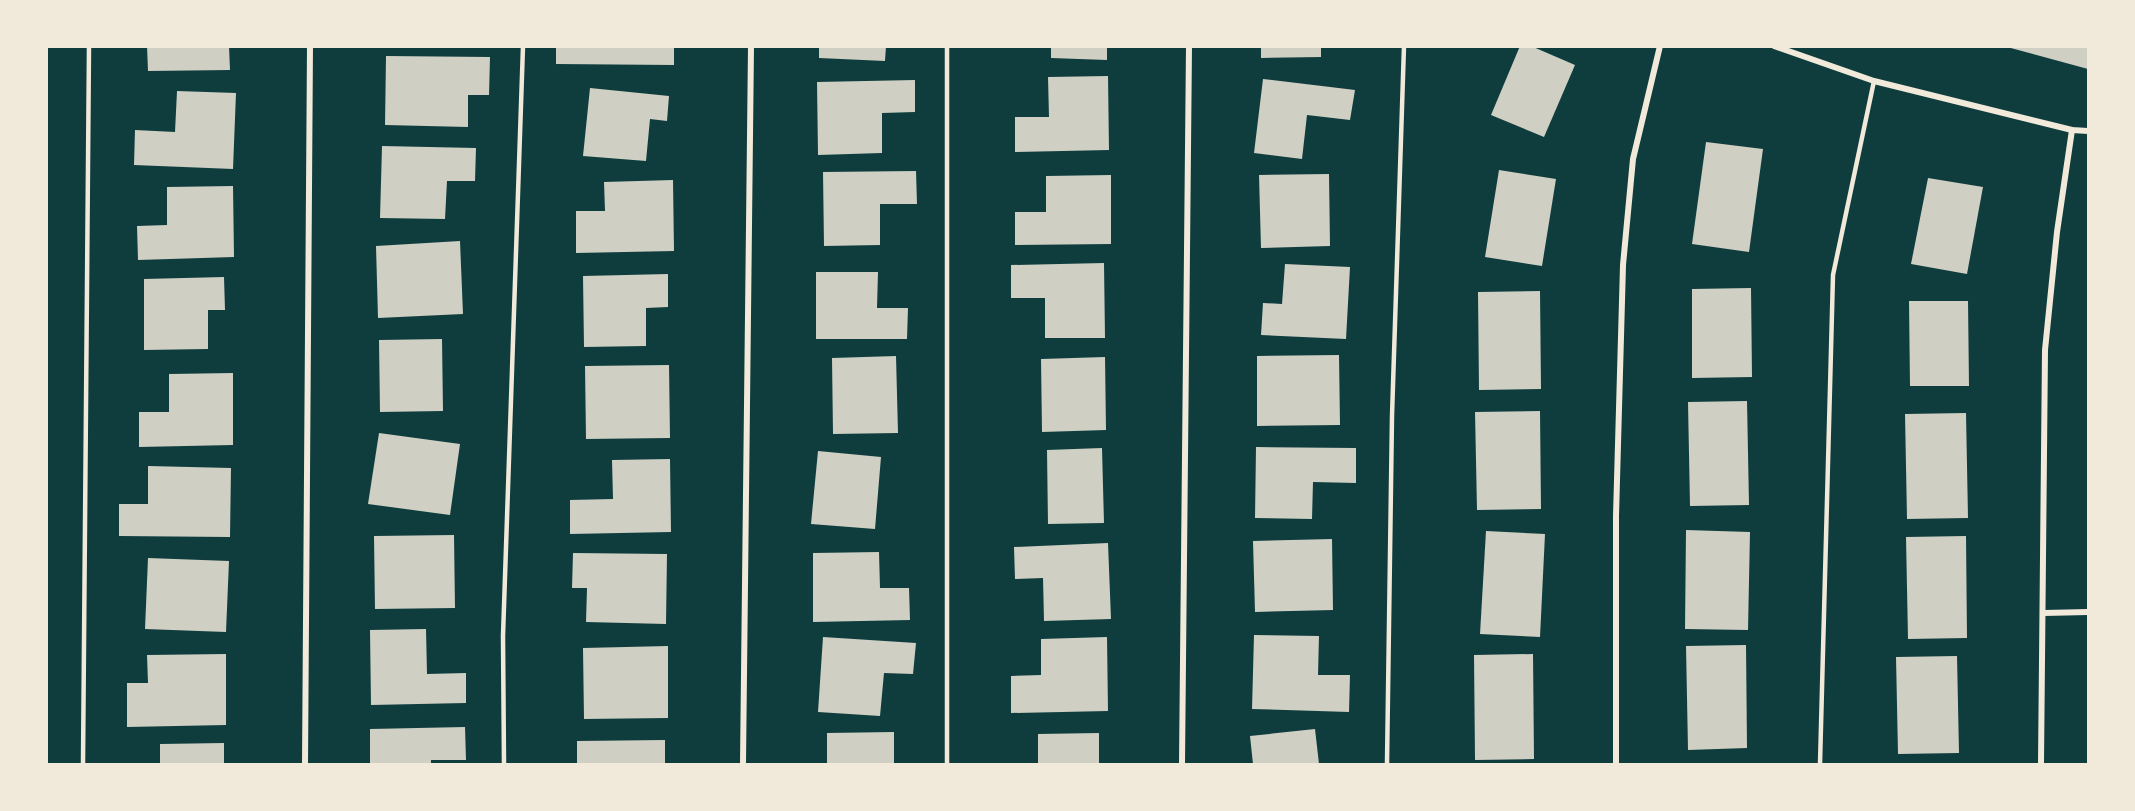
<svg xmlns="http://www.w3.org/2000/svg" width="2135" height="811" viewBox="0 0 2135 811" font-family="'Varela Round',sans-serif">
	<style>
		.building { fill: #cfcfc3 }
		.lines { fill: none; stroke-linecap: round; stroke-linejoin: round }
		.service { stroke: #f1e9da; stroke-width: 4.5 }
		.minor { stroke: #f1e9da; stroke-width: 6 }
	</style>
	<rect width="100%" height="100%" fill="#0f3d3e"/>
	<!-- building -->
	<g class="building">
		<path d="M147 46H229L230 70 148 71Z"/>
		<path d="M556 46H674V65L556 64Z"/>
		<path d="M819 46H886L885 61 819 58Z"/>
		<path d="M1051 46H1107V60L1051 58Z"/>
		<path d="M1261 46H1321V57L1261 58Z"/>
		<path d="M1520 46H1531L1575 65 1544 137 1491 115Z"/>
		<path d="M2007 46H2088V69L2007 47Z"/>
		<path d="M386 56 490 57 489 95H468V127L385 125Z"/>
		<path d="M1108 76 1109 150 1015 152V117H1049L1048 77Z"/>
		<path d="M1263 79 1355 90 1350 120 1307 115 1302 159 1254 153Z"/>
		<path d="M915 80V112L882 113V153L818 155 817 82Z"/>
		<path d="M590 88 669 96 667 121 650 119 646 161 583 156Z"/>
		<path d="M177 91 236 93 233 169 134 165 135 130 175 132Z"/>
		<path d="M1706 142 1763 149 1749 252 1692 244Z"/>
		<path d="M382 146 476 148 475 181H447L445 219 380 218Z"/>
		<path d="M1499 170 1556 179 1542 266 1485 257Z"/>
		<path d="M916 171 917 204H880V245L824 246 823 172Z"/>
		<path d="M1329 174 1330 246 1261 248 1259 175Z"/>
		<path d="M1111 175V244L1015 245V212H1046V176Z"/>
		<path d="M1928 178 1983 187 1967 274 1911 264Z"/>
		<path d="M673 180 674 251 576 253V211H605L604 182Z"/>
		<path d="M233 186 234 257 138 260 137 226 167 225V187Z"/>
		<path d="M460 241 463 314 378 318 376 246Z"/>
		<path d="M1104 263 1105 338H1045V298H1011V265Z"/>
		<path d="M1285 264 1350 267 1346 339 1261 335 1263 303 1282 304Z"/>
		<path d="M816 272H878L877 308H908L907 339H816Z"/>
		<path d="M668 274V307L646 308V346L584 347 583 276Z"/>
		<path d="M224 277 225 310H208V349L144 350V279Z"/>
		<path d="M1751 288 1752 377 1692 378V289Z"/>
		<path d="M1540 291 1541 389 1479 390 1478 292Z"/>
		<path d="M1909 301H1968L1969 386H1910Z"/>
		<path d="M442 339 443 411 380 412 379 340Z"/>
		<path d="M1339 355 1340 425 1257 426V356Z"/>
		<path d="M896 356 898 433 833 434 832 358Z"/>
		<path d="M1105 357 1106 430 1042 432 1041 359Z"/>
		<path d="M669 365 670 438 586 439 585 366Z"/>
		<path d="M233 373V445L139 447V412H169V374Z"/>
		<path d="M1747 401 1749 505 1690 506 1688 402Z"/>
		<path d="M1540 411 1541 509 1477 510 1475 412Z"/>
		<path d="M1966 413 1968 518 1907 519 1905 414Z"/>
		<path d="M379 433 460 444 450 515 368 504Z"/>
		<path d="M1256 447 1356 448V483L1313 482 1312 519 1255 518Z"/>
		<path d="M1102 448 1104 523 1048 524 1047 450Z"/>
		<path d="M818 451 881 457 875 529 811 524Z"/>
		<path d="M670 459 671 532 570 534V500L613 499 612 460Z"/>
		<path d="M148 466 231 468 230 537 119 536V504H148Z"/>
		<path d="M1686 530 1750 532 1748 630 1685 629Z"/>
		<path d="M1486 531 1545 534 1540 637 1480 634Z"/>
		<path d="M454 535 455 608 375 609 374 536Z"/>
		<path d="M1966 536 1967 638 1908 639 1906 537Z"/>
		<path d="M1332 539 1333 610 1255 612 1253 541Z"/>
		<path d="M1108 543 1111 619 1044 621 1043 578 1015 579 1014 547Z"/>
		<path d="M879 552 880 588H909L910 620 813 622V553Z"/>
		<path d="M573 553 667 554 666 624 586 622 587 588H572Z"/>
		<path d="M148 558 229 561 226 632 145 629Z"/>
		<path d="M426 629 427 674 466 673V703L371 705 370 630Z"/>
		<path d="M1254 635 1319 636 1318 675H1350L1349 712 1252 709Z"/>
		<path d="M823 637 916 643 913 674 884 673 880 716 818 712Z"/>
		<path d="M1107 637 1108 711 1011 713V676L1041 675V639Z"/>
		<path d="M1746 645 1747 748 1688 750 1686 646Z"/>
		<path d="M668 646V718L584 719 583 648Z"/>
		<path d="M226 654V725L127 727V683H148L147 655Z"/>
		<path d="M1533 654 1534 759 1475 760 1474 655Z"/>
		<path d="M1957 656 1959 753 1898 754 1896 657Z"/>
		<path d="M465 727 466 760H431V764H370V729Z"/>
		<path d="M1315 729 1319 764H1253L1250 736Z"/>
		<path d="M894 732V764H827V733Z"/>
		<path d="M1099 733V764H1038V734Z"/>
		<path d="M665 740V764H577V741Z"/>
		<path d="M224 743V764H160V744Z"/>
	</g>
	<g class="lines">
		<!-- service -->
		<g class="service">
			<path d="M947 46V764"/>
			<path d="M83 764 89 46"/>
			<path d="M504 764 503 636 523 46"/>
			<path d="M1387 764 1392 416 1404 46"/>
			<path d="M1820 764 1833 275 1874 81"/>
		</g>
		<!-- minor -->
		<g class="minor">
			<path d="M1774 46 1874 81 2072 130 2088 131"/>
			<path d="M2044 613 2088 612"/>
			<path d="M305 764 310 46"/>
			<path d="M743 764 751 46"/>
			<path d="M1182 764 1189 46"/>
			<path d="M1616 764V516L1623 265 1633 159 1660 46"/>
			<path d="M2041 764 2045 350 2057 232 2072 130"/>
		</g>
	</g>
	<!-- border -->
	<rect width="2135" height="811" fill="none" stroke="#f1e9da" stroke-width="96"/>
</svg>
